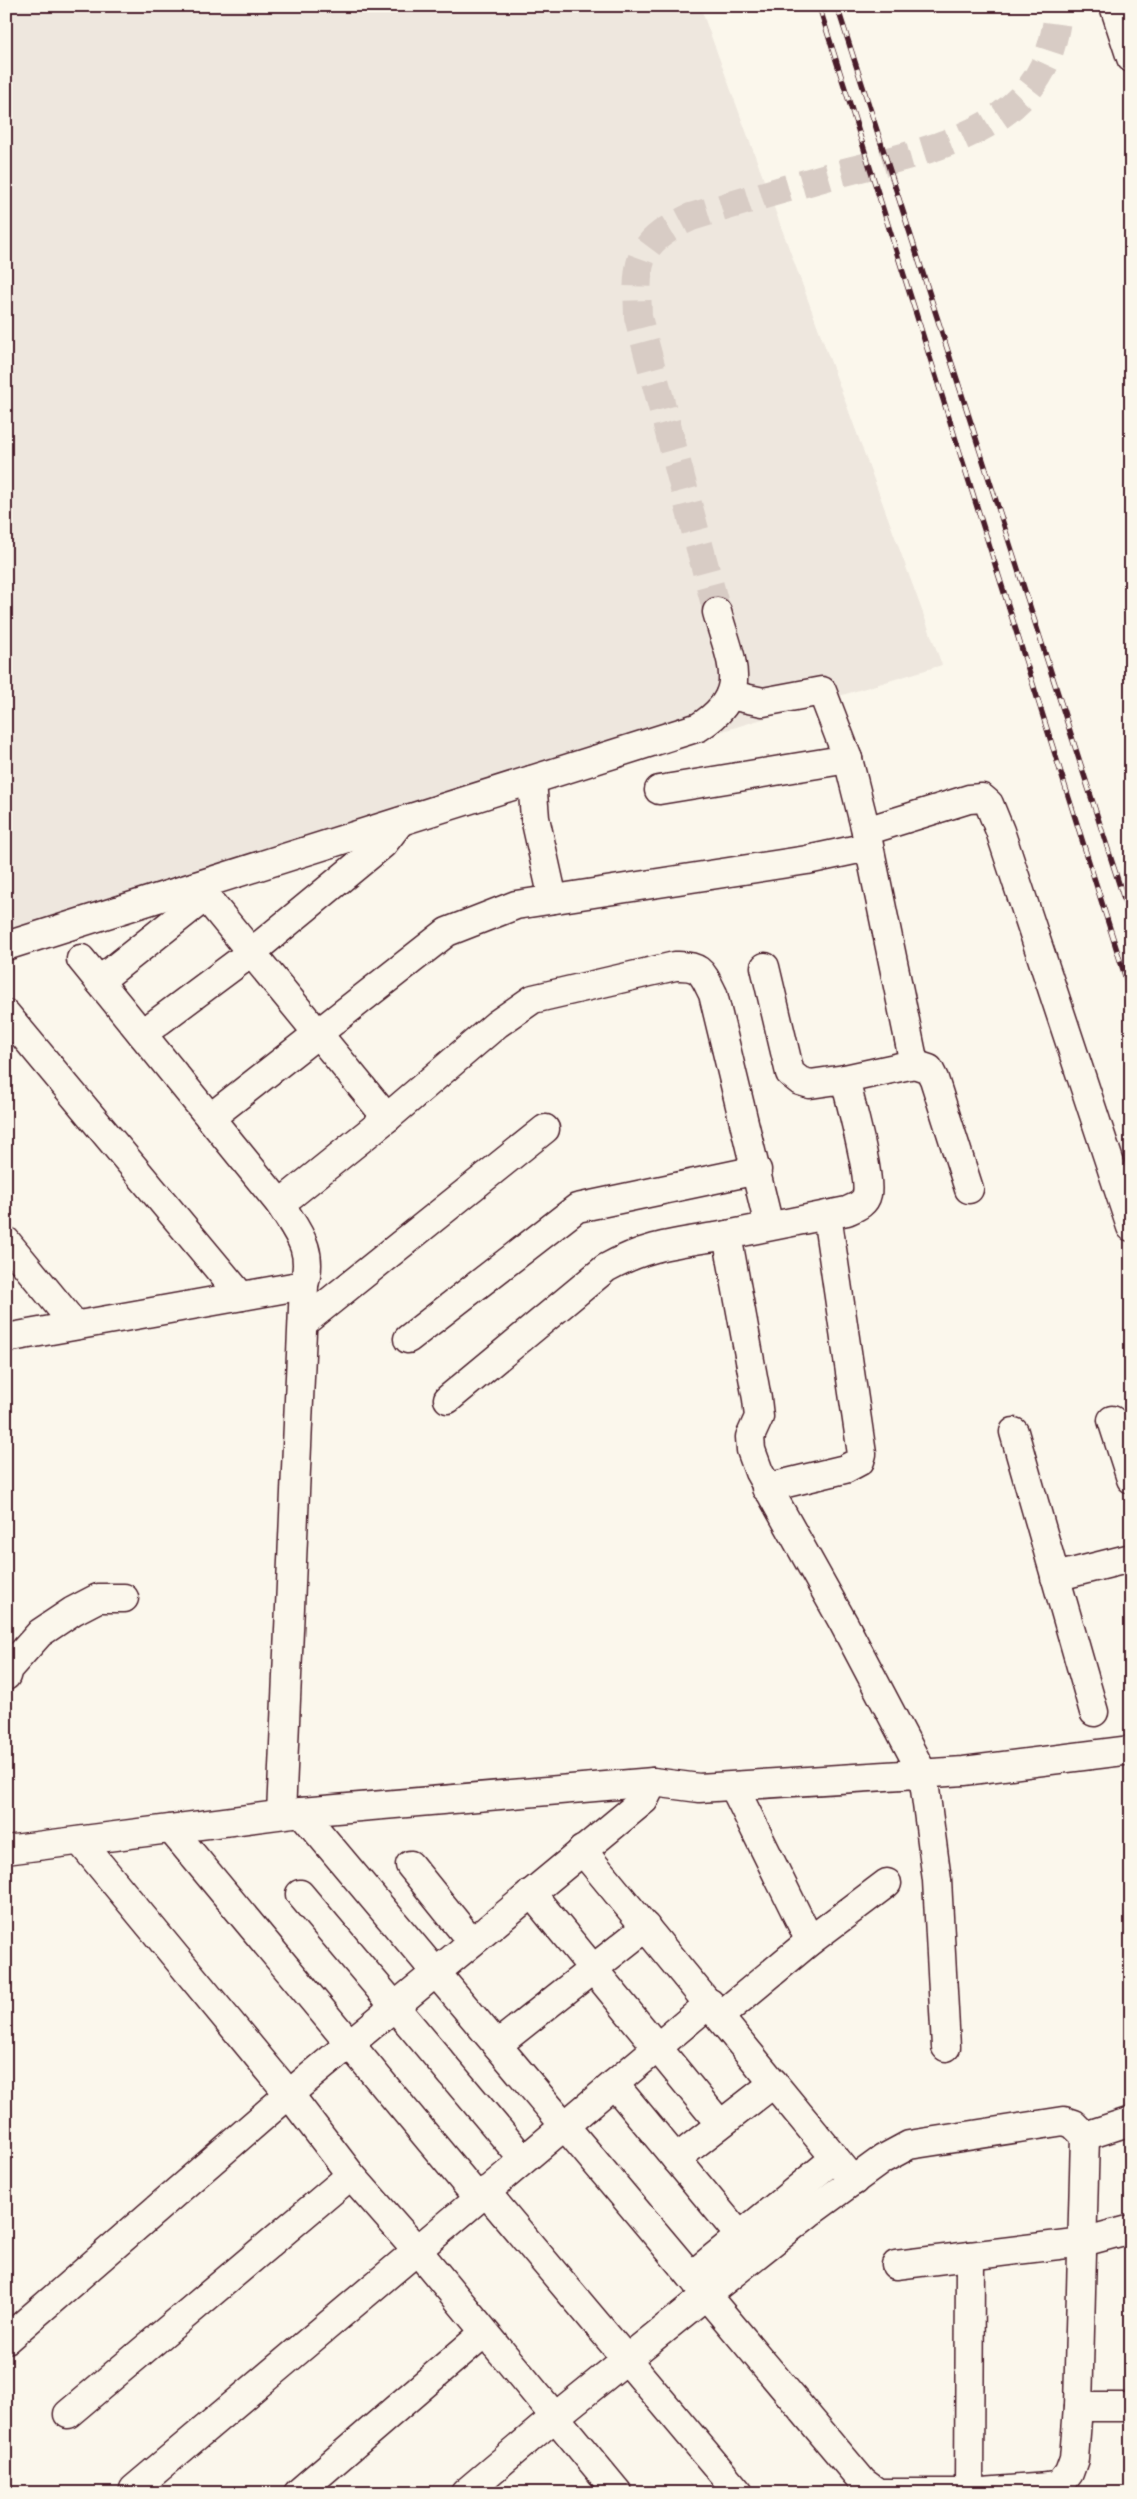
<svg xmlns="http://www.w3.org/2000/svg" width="1137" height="2499" viewBox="0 0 1137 2499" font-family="Pangolin,sans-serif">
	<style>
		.built { fill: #eee7de }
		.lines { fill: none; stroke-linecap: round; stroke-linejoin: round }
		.minor-tunnel { stroke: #d8ccc5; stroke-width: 28; stroke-dasharray: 28 14; stroke-linecap: butt }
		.minor-casing { stroke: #4a1f2b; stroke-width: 31 }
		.major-casing { stroke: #4a1f2b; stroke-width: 31 }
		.minor { stroke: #fbf7ec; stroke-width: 28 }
		.major { stroke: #fbf7ec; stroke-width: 28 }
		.rail-casing { stroke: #4a1f2b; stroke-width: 5.5 }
		.rail { stroke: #fbf7ec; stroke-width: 4; stroke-dasharray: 11; stroke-linecap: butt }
	</style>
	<rect width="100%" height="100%" fill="#fbf7ec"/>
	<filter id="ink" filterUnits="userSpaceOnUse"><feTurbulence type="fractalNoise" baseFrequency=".02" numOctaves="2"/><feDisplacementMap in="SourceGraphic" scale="10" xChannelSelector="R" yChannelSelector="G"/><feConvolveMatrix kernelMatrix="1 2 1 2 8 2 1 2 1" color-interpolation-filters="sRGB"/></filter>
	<g filter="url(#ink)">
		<!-- built -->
		<path class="built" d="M6 6H700L942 665 365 839 6 954Z"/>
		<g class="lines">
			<!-- minor-tunnel -->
			<path class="minor-tunnel" d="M717 612 638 317C636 259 636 243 691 217 740 202 788 188 837 174 914 153 1024 137 1051 47 1055 33 1058 21 1057 6"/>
			<!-- minor casing -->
			<g class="minor-casing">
				<g id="minor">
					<path d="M730 695 763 702 822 691 848 759 866 831 914 1064"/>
					<path d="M532 780 535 818 553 899"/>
					<path d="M659 790 848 759"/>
					<path d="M866 831 969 799 982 798 989 804 1000 831 1131 1227"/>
					<path d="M197 886 387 1118"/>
					<path d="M6 946 699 727C752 693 731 663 717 612"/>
					<path d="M81 959 280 1204C298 1233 314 1249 304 1285L281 1814"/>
					<path d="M765 967 790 1073 800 1081 810 1084 845 1079 914 1064 929 1069 934 1079 969 1189"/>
					<path d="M99 981 206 896"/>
					<path d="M6 1014 241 1296"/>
					<path d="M142 1034 252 952 383 844 400 822"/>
					<path d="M210 1118 447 932 516 905 807 860 868 847"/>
					<path d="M280 1204 387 1118 497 1024 533 999 675 966C701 965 702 972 713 994L769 1226"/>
					<path d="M727 1235 757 1399 759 1417 750 1437 751 1450 759 1472 844 1624 923 1774 937 1880 946 2047"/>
					<path d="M6 1241 75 1325"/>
					<path d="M303 1323 545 1129"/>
					<path d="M6 1338 304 1285"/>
					<path d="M408 1339 577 1208 757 1170"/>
					<path d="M448 1399 606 1268C649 1244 680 1243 727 1235 767 1227 807 1219 847 1211 856 1207 865 1204 867 1194 871 1176 850 1101 845 1079"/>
					<path d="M1112 1420 1131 1479"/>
					<path d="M1014 1432 1094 1712"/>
					<path d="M766 1488 845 1469 860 1461 862 1454 827 1215"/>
					<path d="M1055 1577 1131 1558"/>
					<path d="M6 1676 8 1669 40 1633 73 1611 98 1598H124"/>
					<path d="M734 1787 810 1941"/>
					<path d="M301 1812 691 2276 706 2295 863 2482 878 2493H969L1048 2487 1060 2485 1069 2473 1074 2459 1078 2407 1085 2136 1073 2124 1064 2121 909 2145 883 2159 809 2213 706 2295 555 2417 465 2493"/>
					<path d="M171 1829 477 2197"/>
					<path d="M80 1841 289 2094 351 2175 417 2250 618 2493"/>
					<path d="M6 1850 301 1812 653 1782 699 1788 964 1771 1131 1750"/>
					<path d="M582 1850 854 2181"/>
					<path d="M410 1865 472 1942"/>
					<path d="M531 1893 720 2124"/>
					<path d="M300 1894 523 2159"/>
					<path d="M720 2016 810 1941 887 1883"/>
					<path d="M497 2045 646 1927"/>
					<path d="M614 2084 740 2236"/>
					<path d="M1085 2136 1131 2121"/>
					<path d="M676 2159 774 2083"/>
					<path d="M485 2191 739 2493"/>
					<path d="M896 2265 1083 2242 1131 2229"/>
					<path d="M691 2276 835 2158"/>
					<path d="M7 2339 289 2094 644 1800 653 1782"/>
					<path d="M1078 2407H1131"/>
					<path d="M68 2414 351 2175"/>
					<path d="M134 2489 710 2003"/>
					<path d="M298 2493 484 2333"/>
					<path d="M969 2493 970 2256"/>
				</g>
			</g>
			<!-- major casing -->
			<g class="major-casing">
				<path id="major" d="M1114 6 1131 58"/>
			</g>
			<!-- minor -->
			<use href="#minor" class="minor"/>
			<!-- major -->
			<use href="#major" class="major"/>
			<!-- rail casing -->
			<g class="rail-casing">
				<g id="rail">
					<path d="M819 6 1131 995"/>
					<path d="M837 6 1131 921"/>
				</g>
			</g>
			<!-- rail -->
			<use href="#rail" class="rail"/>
		</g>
	</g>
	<!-- margin -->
	<rect width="1137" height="2499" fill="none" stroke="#fbf7ec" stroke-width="25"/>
	<rect x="12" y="12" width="1112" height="2474" fill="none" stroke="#4a1f2b" stroke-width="2" filter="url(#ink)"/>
</svg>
